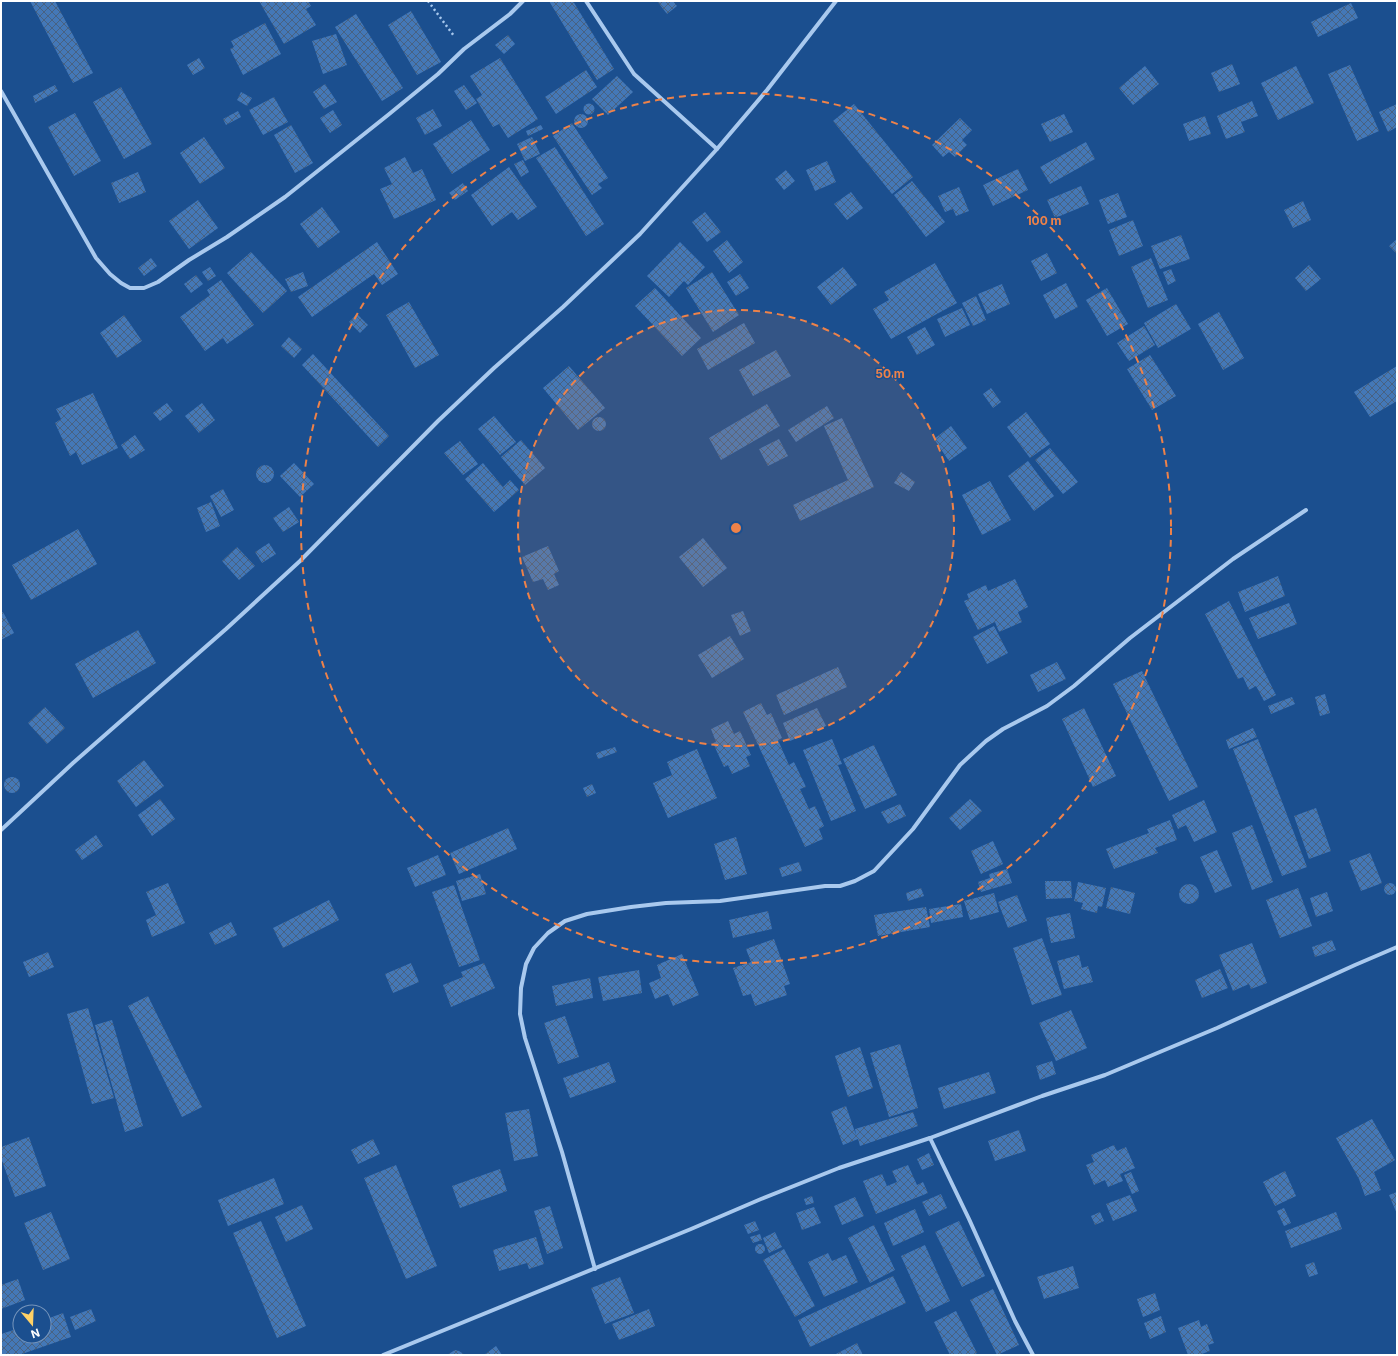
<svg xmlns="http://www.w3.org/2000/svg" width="1398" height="1356" viewBox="0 0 1398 1356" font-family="Inter,sans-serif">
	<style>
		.building { fill: url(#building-cross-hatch) }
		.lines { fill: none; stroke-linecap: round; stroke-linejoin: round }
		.path { stroke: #a9c9ee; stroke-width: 2.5; stroke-dasharray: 2 3; stroke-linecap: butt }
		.minor { stroke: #a9c9ee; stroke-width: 4 }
		.ring { fill: none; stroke: #ee8249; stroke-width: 2; stroke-dasharray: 7 5 }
		.centre { fill: #ee8249; stroke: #1b4f8f; stroke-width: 2 }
		.ring-label { font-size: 12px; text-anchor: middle; font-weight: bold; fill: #ee8249; stroke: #1b4f8f; stroke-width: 3; stroke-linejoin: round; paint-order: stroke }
	</style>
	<defs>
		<pattern id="building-cross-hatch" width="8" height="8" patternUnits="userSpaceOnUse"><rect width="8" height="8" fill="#4478b7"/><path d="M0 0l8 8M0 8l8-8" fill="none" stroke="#486282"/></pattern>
	</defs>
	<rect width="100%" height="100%" fill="#1b4f8f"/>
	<!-- building -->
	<g class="building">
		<path d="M30 1H55L93 73 73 83Z"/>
		<path d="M259 1H308L311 6 306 9 316 25 284 44Z"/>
		<path d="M549 1H573L614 69 597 80Z"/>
		<path d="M657 1H673L677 6 667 14Z"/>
		<path d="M1351 3 1358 18 1318 37 1311 22Z"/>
		<path d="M411 11 441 62 417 75 388 25Z"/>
		<path d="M356 14 403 88 382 101 335 27Z"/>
		<path d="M265 23 281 54 243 75 230 49 234 47 231 41Z"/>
		<path d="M336 34 347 65 323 74 312 41Z"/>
		<path d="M508 35 515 44 504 54 495 45Z"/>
		<path d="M199 58 205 68 193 75 187 65Z"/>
		<path d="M500 58 538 119 508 138 499 124 493 127 476 99 482 95 470 76Z"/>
		<path d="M1232 64 1240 84 1219 92 1211 73Z"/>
		<path d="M1350 65 1379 131 1357 141 1328 74Z"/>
		<path d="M1145 66 1159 84 1133 105 1119 88Z"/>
		<path d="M1296 66 1314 103 1278 120 1261 83Z"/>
		<path d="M586 70 597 87 556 114 545 97Z"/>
		<path d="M617 76 633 92 608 115 592 99Z"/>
		<path d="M325 84 337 102 324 109 313 92Z"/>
		<path d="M55 85 58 91 35 103 33 96Z"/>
		<path d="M464 85 477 103 466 110 454 91Z"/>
		<path d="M121 87 152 144 124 159 93 102Z"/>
		<path d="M241 92 252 98 247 106 237 100Z"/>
		<path d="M274 97 288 122 263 135 249 110Z"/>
		<path d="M1252 101 1258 116 1241 122 1245 132 1226 139 1217 116Z"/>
		<circle cx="589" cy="109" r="5.5"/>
		<path d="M854 104 913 177 892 194 833 121Z"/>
		<path d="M1397 104V127L1388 132 1379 112Z"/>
		<path d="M433 109 442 126 425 135 416 118Z"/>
		<path d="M333 110 342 125 330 133 320 118Z"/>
		<path d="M238 111 241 117 226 125 223 119Z"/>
		<path d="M75 113 101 161 74 176 48 127Z"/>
		<path d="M1064 114 1073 132 1050 142 1041 124Z"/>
		<circle cx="581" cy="121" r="7"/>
		<path d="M1205 116 1211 134 1189 141 1183 124Z"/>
		<path d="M960 118 972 130 962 140 967 145 955 157 949 152 943 157 932 145Z"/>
		<path d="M471 120 490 150 452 174 433 144Z"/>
		<path d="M572 123 608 178 598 184 602 188 592 195 553 136Z"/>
		<path d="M291 125 313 163 295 173 274 135Z"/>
		<path d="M541 125 543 129 528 136 526 131Z"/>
		<path d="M204 137 225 168 200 184 180 153Z"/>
		<path d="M532 137 540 154 525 161 517 144Z"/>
		<path d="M1086 142 1095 159 1050 184 1040 167Z"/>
		<path d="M555 147 604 224 586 236 536 158Z"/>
		<path d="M405 157 413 173 422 169 436 200 394 219 380 189 392 184 384 168Z"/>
		<path d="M523 160 529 172 521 177 514 164Z"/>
		<path d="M827 161 836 182 815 191 806 170Z"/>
		<path d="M509 167 537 207 518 220 512 212 492 226 471 195Z"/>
		<path d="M1018 169 1028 190 993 206 983 185Z"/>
		<path d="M786 170 795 181 784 190 775 179Z"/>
		<path d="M138 172 146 192 119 203 111 183Z"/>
		<path d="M912 181 945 222 926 237 894 195Z"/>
		<path d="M463 183 468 191 455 200 449 193Z"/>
		<path d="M1081 186 1089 204 1055 218 1047 200Z"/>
		<path d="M959 187 969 211 956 216 953 209 945 212 938 196Z"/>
		<path d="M851 192 863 208 847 220 834 204Z"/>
		<path d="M1118 193 1127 217 1108 224 1099 200Z"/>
		<path d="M198 200 218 228 189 249 169 221Z"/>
		<path d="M1303 201 1311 220 1293 228 1284 210Z"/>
		<path d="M322 207 340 232 318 248 300 224Z"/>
		<path d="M705 212 721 232 707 242 692 222Z"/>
		<path d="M1133 220 1143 246 1119 256 1109 230Z"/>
		<path d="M1181 235 1190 259 1160 269 1151 246Z"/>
		<path d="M1397 239V254L1389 246Z"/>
		<path d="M727 240 743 262 729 273 713 251Z"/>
		<path d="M377 242 398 274 382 285 374 274 312 317 298 297Z"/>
		<path d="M680 242 705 267 688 285 684 281 669 297 647 276Z"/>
		<path d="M251 252 287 291 263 313 227 273Z"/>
		<path d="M1047 253 1057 273 1041 281 1031 261Z"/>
		<path d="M151 258 157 266 144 276 138 268Z"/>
		<path d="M1151 258 1168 300 1148 308 1131 267Z"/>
		<path d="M935 263 957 303 891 339 873 309 889 300 884 292Z"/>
		<path d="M1309 265 1321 279 1306 291 1295 278Z"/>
		<path d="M210 267 216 276 208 281 202 272Z"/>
		<path d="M843 267 857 285 831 305 817 287Z"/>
		<path d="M1171 269 1176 281 1168 285 1163 272Z"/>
		<path d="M303 272 308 286 291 292 285 279Z"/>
		<path d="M712 272 739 315 713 332 686 288Z"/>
		<path d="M740 274 749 288 736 296 727 282Z"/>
		<path d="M196 275 203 284 191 293 184 284Z"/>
		<path d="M221 280 254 325 227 344 223 338 205 351 180 317 210 295 207 290Z"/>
		<path d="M1066 283 1078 307 1055 319 1043 295Z"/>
		<path d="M1002 284 1010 304 987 314 978 294Z"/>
		<path d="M655 288 701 338 682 356 635 306Z"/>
		<path d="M1107 288 1128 324 1107 336 1086 300Z"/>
		<path d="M976 296 986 320 973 326 962 303Z"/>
		<path d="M409 302 439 355 415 368 386 315Z"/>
		<path d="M1176 304 1191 329 1158 348 1144 323Z"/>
		<path d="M962 308 970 325 945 337 937 319Z"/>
		<path d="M1219 312 1244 358 1223 370 1198 324Z"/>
		<path d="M357 314 368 325 360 333 349 322Z"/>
		<path d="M124 315 142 341 117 358 100 333Z"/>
		<path d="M744 323 755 343 708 370 697 349Z"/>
		<path d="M1144 326 1155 345 1129 361 1117 343Z"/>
		<path d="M925 327 935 345 917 355 907 337Z"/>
		<path d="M289 337 302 349 294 358 281 346Z"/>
		<path d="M776 350 791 376 753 396 739 370Z"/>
		<path d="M313 354 389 436 378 447 302 365Z"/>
		<path d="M1150 355 1176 396 1152 410 1127 369Z"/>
		<path d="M569 366 605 408 578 430 543 388Z"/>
		<path d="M1397 366V401L1370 417 1354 392Z"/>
		<path d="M991 388 1001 402 993 408 983 394Z"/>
		<path d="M93 393 118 448 82 465 76 452 70 456 55 423 61 419 56 409Z"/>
		<path d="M167 403 173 411 160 421 153 413Z"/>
		<path d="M202 403 215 420 199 433 185 416Z"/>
		<path d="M767 404 780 426 721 460 709 438Z"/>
		<path d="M827 406 834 418 796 442 788 430Z"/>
		<path d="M1026 412 1050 444 1030 458 1007 427Z"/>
		<path d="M494 416 516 442 500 455 478 429Z"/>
		<circle cx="599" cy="424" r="7"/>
		<path d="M842 418 874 487 800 521 793 505 848 480 824 426Z"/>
		<path d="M951 426 967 448 949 461 934 439Z"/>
		<path d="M135 435 145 450 130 459 121 445Z"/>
		<path d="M779 439 788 456 768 466 759 449Z"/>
		<path d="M521 440 545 468 525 485 501 457Z"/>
		<path d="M460 441 478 464 463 475 444 453Z"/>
		<path d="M1050 448 1078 482 1063 494 1035 460Z"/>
		<path d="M1028 461 1054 496 1034 511 1008 476Z"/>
		<path d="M294 463 314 484 300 497 280 476Z"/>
		<path d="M483 463 503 487 510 480 519 490 494 512 465 479Z"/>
		<circle cx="265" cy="474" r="9"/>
		<path d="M901 472 915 482 909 491 894 483Z"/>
		<path d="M990 481 1011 520 982 535 962 495Z"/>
		<path d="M223 489 234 510 221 517 210 496Z"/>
		<path d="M211 502 220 526 206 532 197 508Z"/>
		<path d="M289 507 299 522 283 532 273 518Z"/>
		<path d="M78 529 97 564 31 600 12 565Z"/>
		<path d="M703 538 727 568 703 587 679 557Z"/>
		<path d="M269 543 276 554 262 563 255 552Z"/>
		<path d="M548 546 559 571 554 574 559 585 548 590 543 579 533 582 522 557Z"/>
		<path d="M237 547 255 566 239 580 222 561Z"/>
		<path d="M1278 576 1285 596 1245 612 1238 592Z"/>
		<path d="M1015 579 1028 607 1018 612 1022 622 999 632 995 622 978 630 964 601 969 599 967 594 986 585 988 591Z"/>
		<path d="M1229 601 1276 695 1264 701 1256 686 1249 690 1243 677 1238 679 1205 614Z"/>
		<path d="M1289 603 1297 624 1258 639 1249 618Z"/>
		<path d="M743 611 751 631 740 636 731 615Z"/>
		<path d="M3 612 14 633 1 640V613Z"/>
		<path d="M994 626 1008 653 987 664 973 637Z"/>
		<path d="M138 630 156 663 93 698 75 664Z"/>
		<path d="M730 636 744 659 712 678 698 655Z"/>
		<path d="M1057 662 1066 679 1038 692 1030 675Z"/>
		<path d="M838 667 847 687 784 715 776 695Z"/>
		<path d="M1142 671 1198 787 1169 801 1113 684Z"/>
		<path d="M1325 694 1330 713 1320 716 1315 697Z"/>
		<path d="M1292 697 1295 704 1271 714 1268 706Z"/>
		<path d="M761 703 767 715 771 713 782 738 778 740 789 765 794 762 806 787 800 789 809 809 815 806 824 826 819 829 823 839 805 847 743 712Z"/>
		<path d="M45 707 65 728 47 744 28 723Z"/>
		<path d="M817 708 826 726 790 741 783 723Z"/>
		<path d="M1084 708 1116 776 1093 787 1062 719Z"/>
		<path d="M728 721 734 734 740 731 751 755 746 757 750 766 732 774 728 765 724 767 713 743 716 742 711 729Z"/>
		<path d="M1253 728 1257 737 1229 749 1226 740Z"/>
		<path d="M832 739 842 764 838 765 856 811 831 821 803 750Z"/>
		<path d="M1258 739 1307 867 1282 876 1233 749Z"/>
		<path d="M874 745 897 795 865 809 843 759Z"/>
		<path d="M615 747 617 752 598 759 596 753Z"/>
		<path d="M697 749 717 798 668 818 653 783 672 775 667 762Z"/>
		<path d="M144 760 164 786 136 807 117 781Z"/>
		<circle cx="12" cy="785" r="8"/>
		<path d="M592 784 596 793 587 797 583 788Z"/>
		<path d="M160 799 175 819 152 836 138 815Z"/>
		<path d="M970 799 982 811 960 830 949 818Z"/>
		<path d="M1204 800 1217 832 1194 842 1186 825 1178 829 1172 815Z"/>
		<path d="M900 804 906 816 888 824 881 812Z"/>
		<path d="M1316 808 1331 851 1309 859 1294 816Z"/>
		<path d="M1170 820 1177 840 1155 848 1158 853 1114 869 1106 849 1149 833 1147 829Z"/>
		<path d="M1252 825 1273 882 1252 890 1232 833Z"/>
		<path d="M508 828 517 849 459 874 450 853Z"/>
		<path d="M96 835 103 846 82 860 75 850Z"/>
		<path d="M736 837 747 874 725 880 714 844Z"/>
		<path d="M993 841 1003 864 981 874 971 851Z"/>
		<path d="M1217 850 1232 886 1215 893 1200 857Z"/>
		<path d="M1370 853 1382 883 1361 891 1349 861Z"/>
		<path d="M438 855 446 875 415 887 407 868Z"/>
		<path d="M799 862 802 871 782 877 779 868Z"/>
		<path d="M1007 869 1012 883 981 892 978 882 990 878 989 874Z"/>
		<path d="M480 874 486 894 462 901 456 881Z"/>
		<path d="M1045 881H1071L1072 898 1046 899Z"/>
		<path d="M1078 882 1106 888 1102 907 1098 906 1097 913 1081 909 1083 903 1074 901Z"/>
		<circle cx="1390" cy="889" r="6"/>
		<path d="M168 883 185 923 152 937 146 920 156 915 146 892Z"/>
		<circle cx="1189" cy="894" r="10"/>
		<path d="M454 885 480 960 459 967 432 892Z"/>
		<path d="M1111 887 1135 893 1130 914 1106 908Z"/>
		<path d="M921 888 924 896 908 901 906 893Z"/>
		<path d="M1298 888 1312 926 1280 938 1266 900Z"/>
		<path d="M1327 892 1333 911 1316 917 1310 898Z"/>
		<path d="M994 893 999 912 970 920 964 901Z"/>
		<path d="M1017 895 1027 921 1008 928 998 902Z"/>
		<path d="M329 900 339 920 283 948 273 928Z"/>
		<path d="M961 904 963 917 931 923 929 909Z"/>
		<path d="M926 907 930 927 878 936 874 915Z"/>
		<path d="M768 911 772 929 733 938 729 920Z"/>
		<path d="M1070 913 1075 938 1051 943 1046 918Z"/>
		<path d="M231 922 237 935 215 945 209 933Z"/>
		<path d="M1042 938 1062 995 1032 1005 1013 948Z"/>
		<path d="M774 939 790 984 784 986 787 995 755 1006 751 994 743 996 733 968 751 962 746 949Z"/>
		<path d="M1332 940 1336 950 1315 957 1312 947Z"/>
		<path d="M1252 943 1267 983 1251 989 1249 984 1233 991 1219 955Z"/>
		<path d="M48 952 54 967 29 977 23 962Z"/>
		<path d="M682 954 699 995 673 1006 668 994 655 999 649 983 661 978 657 965Z"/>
		<path d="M1079 955 1082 968 1088 966 1093 982 1064 989 1057 961Z"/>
		<path d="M411 963 419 982 393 993 385 974Z"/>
		<path d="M484 963 495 988 451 1007 443 985 463 977 461 972Z"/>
		<path d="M1220 969 1228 988 1202 998 1195 980Z"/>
		<path d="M639 970 642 993 603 1001 598 977Z"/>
		<path d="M590 978 593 998 556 1006 552 986Z"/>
		<path d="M148 996 202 1107 182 1117 128 1006Z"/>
		<path d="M88 1008 114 1098 92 1104 67 1014Z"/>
		<path d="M1071 1010 1087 1048 1056 1061 1039 1023Z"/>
		<path d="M565 1016 579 1057 558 1064 544 1023Z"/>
		<path d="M112 1020 143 1126 125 1132 95 1025Z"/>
		<path d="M900 1044 918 1108 889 1117 870 1053Z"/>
		<path d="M860 1047 873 1088 848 1097 835 1056Z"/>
		<path d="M1052 1061 1056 1074 1040 1080 1036 1066Z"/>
		<path d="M609 1062 616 1082 570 1098 563 1078Z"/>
		<path d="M989 1072 996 1093 944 1109 938 1088Z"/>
		<path d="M846 1106 856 1135 855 1129 913 1112 918 1126 860 1146 858 1139 843 1145 831 1112Z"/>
		<path d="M529 1109 538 1156 514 1161 505 1113Z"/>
		<path d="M1372 1119 1395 1160 1374 1172 1381 1190 1365 1196 1359 1179 1336 1138Z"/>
		<path d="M1019 1130 1026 1151 995 1161 988 1141Z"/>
		<path d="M29 1137 46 1186 15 1197 1 1158V1147Z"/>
		<path d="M373 1139 380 1154 358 1164 351 1150Z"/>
		<path d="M1114 1145 1117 1151 1126 1147 1135 1168 1120 1174 1123 1181 1108 1187 1105 1180 1094 1185 1086 1165 1094 1162 1091 1155Z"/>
		<path d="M929 1153 934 1165 922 1170 917 1159Z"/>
		<path d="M396 1165 437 1266 406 1279 364 1178Z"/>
		<path d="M908 1165 917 1185 923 1182 928 1193 876 1214 863 1181 882 1174 887 1186 897 1182 892 1171Z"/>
		<path d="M500 1169 507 1191 460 1208 452 1186Z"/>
		<path d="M1285 1171 1296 1196 1275 1206 1263 1182Z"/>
		<path d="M1131 1172 1139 1191 1132 1194 1124 1175Z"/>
		<path d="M274 1178 284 1204 228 1226 218 1200Z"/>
		<path d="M1397 1192V1214L1389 1195Z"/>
		<path d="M941 1194 947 1208 929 1216 922 1202Z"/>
		<path d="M1130 1195 1137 1211 1113 1221 1106 1204Z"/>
		<path d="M812 1196 814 1203 806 1205 804 1199Z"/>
		<path d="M855 1197 864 1216 842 1225 834 1206Z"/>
		<path d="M302 1205 313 1229 286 1242 275 1217Z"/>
		<path d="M550 1206 563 1248 547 1254 534 1211Z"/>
		<path d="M814 1207 821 1223 802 1230 796 1213Z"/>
		<path d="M1284 1208 1291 1223 1284 1226 1277 1211Z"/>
		<path d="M915 1209 924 1232 893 1246 884 1223Z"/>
		<path d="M51 1212 70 1259 43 1270 24 1223Z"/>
		<path d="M1100 1212 1104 1221 1095 1225 1091 1216Z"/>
		<path d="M1336 1212 1342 1229 1291 1248 1285 1231Z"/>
		<path d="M261 1221 306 1326 277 1338 233 1233Z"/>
		<path d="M755 1221 759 1230 748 1234 744 1225Z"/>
		<path d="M959 1221 985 1276 962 1287 935 1232Z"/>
		<path d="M874 1225 895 1270 870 1283 848 1238Z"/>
		<path d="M775 1232 782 1247 769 1253 763 1238Z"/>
		<path d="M760 1234 762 1240 753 1243 750 1237Z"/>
		<path d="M536 1237 544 1264 529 1269 527 1263 499 1271 493 1250Z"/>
		<circle cx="760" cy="1249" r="5"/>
		<path d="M925 1245 950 1301 926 1312 901 1256Z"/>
		<path d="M784 1249 815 1306 795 1317 763 1260Z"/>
		<path d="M828 1253 832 1261 846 1255 858 1282 824 1297 808 1262Z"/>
		<path d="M1314 1262 1318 1274 1309 1277 1305 1265Z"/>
		<path d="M1073 1266 1079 1288 1044 1299 1037 1277Z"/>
		<path d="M893 1276 906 1303 810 1347 798 1320Z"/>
		<path d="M620 1277 634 1313 605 1324 591 1288Z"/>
		<path d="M18 1279 25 1300 1 1309V1285Z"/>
		<path d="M993 1289 1019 1345 997 1355 970 1300Z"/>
		<path d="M1155 1293 1160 1310 1143 1317 1137 1299Z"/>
		<path d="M91 1309 96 1321 75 1330 70 1317Z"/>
		<path d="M649 1309 655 1326 619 1340 612 1324Z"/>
		<path d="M956 1311 977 1353 973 1355H950L934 1322Z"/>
		<path d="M63 1313 71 1337 19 1355H1V1334L20 1328V1336H44V1320Z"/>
		<path d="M1161 1316 1166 1332 1150 1339 1144 1323Z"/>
		<path d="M1199 1320 1201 1327 1207 1324 1214 1343 1208 1345 1210 1351 1199 1355H1188L1178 1328Z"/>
		<path d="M857 1343 863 1355H834Z"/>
		<path d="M496 1346 502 1355H484Z"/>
		<path d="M455 1350 459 1351 465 1355H447Z"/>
	</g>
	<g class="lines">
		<!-- path -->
		<path class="path" d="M428 1 454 36"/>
		<!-- minor -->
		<g class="minor">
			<path d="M586 1 634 74 717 149"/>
			<path d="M1 91 96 258 110 274 121 283 130 288H144L158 282 189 260 227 237 285 197 388 115 438 74 464 49 510 14 523 1"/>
			<path d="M1 830 73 763 226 629 300 561 438 421 494 368 563 307 640 234 717 149 767 90 836 1"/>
			<path d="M930 1138 969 1219 1015 1321 1033 1355"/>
			<path d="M595 1269 562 1152 525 1038 520 1014 521 988 526 964 534 948 548 933 565 921 587 914 631 907 666 903 720 901 825 886H840L855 881 874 871 913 829 960 765 986 741 1003 729 1047 706 1074 686 1130 638 1233 559 1306 510"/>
			<path d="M383 1355 691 1229 761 1199 839 1168 930 1138 1042 1096 1105 1075 1217 1028 1355 965 1397 947"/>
		</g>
	</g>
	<!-- distance rings -->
	<circle cx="736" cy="528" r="218" fill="#ee8249" fill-opacity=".12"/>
	<g class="ring">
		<circle cx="736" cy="528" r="218"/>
		<circle cx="736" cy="528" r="435"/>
	</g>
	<circle cx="736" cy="528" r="6" class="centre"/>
	<g class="ring-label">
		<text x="1044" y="225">100 m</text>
		<text x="890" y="378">50 m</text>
	</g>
	<!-- border -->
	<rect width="1398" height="1356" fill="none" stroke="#ffffff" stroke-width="4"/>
	<!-- north arrow -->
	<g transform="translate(32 1324) rotate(161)"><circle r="19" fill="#1b4f8f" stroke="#7695bc"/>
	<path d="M0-3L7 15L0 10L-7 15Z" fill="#ffd166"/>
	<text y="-6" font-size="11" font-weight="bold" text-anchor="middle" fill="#ffffff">N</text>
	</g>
</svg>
